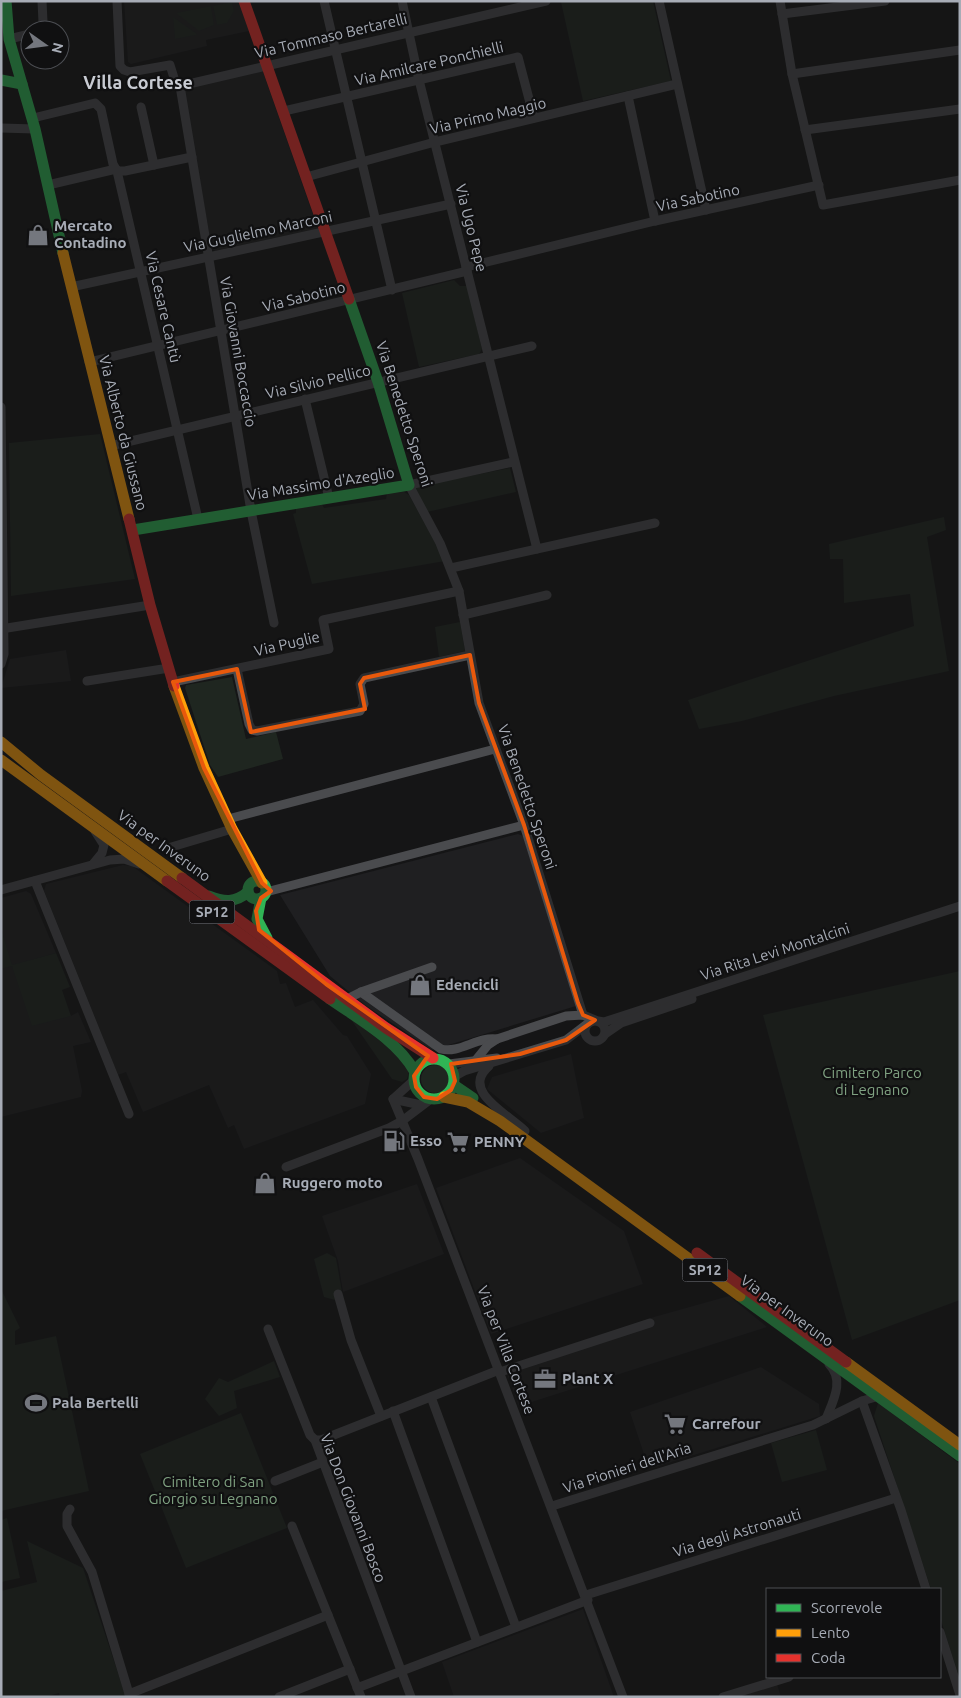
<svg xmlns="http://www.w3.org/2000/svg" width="961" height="1698" viewBox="0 0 961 1698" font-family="Ubuntu,sans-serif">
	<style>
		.built { fill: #1f1f21 }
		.green { fill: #1f2620 }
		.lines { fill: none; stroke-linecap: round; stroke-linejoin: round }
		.street { stroke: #4a4b4e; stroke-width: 9 }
		.fast { stroke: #30b455; stroke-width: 11 }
		.slow { stroke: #ff9f0a; stroke-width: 11 }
		.jam { stroke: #e5322d; stroke-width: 11 }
		.marked { fill: none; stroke: #e8590c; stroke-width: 4; stroke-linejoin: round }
		.labels { text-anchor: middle; stroke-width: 4.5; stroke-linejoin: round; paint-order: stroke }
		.shield { fill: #101011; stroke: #7a7d84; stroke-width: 1 }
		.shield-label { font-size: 14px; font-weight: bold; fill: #a7acb6 }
		.street-label { font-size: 15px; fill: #a7acb6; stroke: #101011 }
		.poi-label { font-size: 15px; font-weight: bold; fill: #a7acb6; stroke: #101011; text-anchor: start }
		.park-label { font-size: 15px; fill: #7fa181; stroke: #101011 }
		.quarter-label { font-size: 18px; font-weight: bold; fill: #c8cbd2; stroke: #101011 }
	</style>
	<rect width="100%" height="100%" fill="#151516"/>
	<!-- built -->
	<g class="built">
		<path d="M124 1H239L249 31 206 40 207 46 131 64 128 62Z"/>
		<path d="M262 69 318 229 215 251 212 249 183 88Z"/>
		<path d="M66 650 71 681 1 688 10 659Z"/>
		<path d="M518 834 523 836 576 1006 432 1050 365 1005 330 976 280 895Z"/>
		<path d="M123 865 132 866 277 971 280 984 286 983 295 1007 313 1000 343 1035 347 1036 371 1074 365 1104 244 1149 234 1125 228 1128 209 1085 143 1112 126 1072 118 1075 44 891 46 884Z"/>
		<path d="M26 891 31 894 56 953 12 966 71 1016 78 1012 91 1042 73 1046 82 1091 81 1097 1 1117V969L11 965 1 928V898Z"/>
		<path d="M571 1054 584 1118 541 1133 487 1089 492 1077Z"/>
		<path d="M520 1158 624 1231 643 1284 491 1334 436 1188Z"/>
		<path d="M417 1184 444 1254 343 1292 338 1261 322 1216Z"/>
		<path d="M729 1296 767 1327 519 1406 505 1368 654 1317Z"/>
		<path d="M761 1367 819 1404 820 1416 652 1468 648 1466 630 1412Z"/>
		<path d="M583 1609 614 1697H454L442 1662Z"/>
		<path d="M777 1684 781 1697H737Z"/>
	</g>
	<!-- green -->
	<g class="green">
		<path d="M566 1H653L671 81 583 101 561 2Z"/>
		<path d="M232 2 234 11 227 23 217 25 213 6Z"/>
		<path d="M211 6 214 25 199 31 176 13Z"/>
		<path d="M173 17 197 34 196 35 175 39Z"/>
		<path d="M454 280 460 286H467L482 349 479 354 419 367 402 293Z"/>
		<path d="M100 434 135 579 11 596 9 443Z"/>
		<path d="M510 468 516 492 427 512 415 487Z"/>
		<path d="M404 492 409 495 445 561 312 584 293 514 296 513V509L322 504 324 508 386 499 387 493Z"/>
		<path d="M944 517 946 530 927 537 949 671 834 696 742 721 699 729 688 700 914 626 910 594 844 603 843 559H830L829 544Z"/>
		<path d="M460 622 465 651 439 657 435 627Z"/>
		<path d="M232 677 246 739 276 732 283 759 218 777 210 765 185 688 186 685Z"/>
		<path d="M1 928 12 965 56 953 70 987 62 990 71 1016 32 1026 12 966 1 969Z"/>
		<path d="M960 971V1300L852 1340 763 1015Z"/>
		<path d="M350 1018 400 1056 409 1072 407 1079 402 1082 392 1079Z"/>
		<circle cx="435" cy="1079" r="14"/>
		<path d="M327 1253 336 1258 342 1292 335 1300 324 1297 314 1259Z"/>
		<path d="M1 1289 20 1328 15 1331V1345L56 1336 89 1491 1 1511Z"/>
		<path d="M274 1361 280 1377 234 1391 237 1408 219 1416 205 1399 219 1378 228 1382Z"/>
		<path d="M878 1403 960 1464 958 1674 940 1617V1589H931L874 1416Z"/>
		<path d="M241 1413 287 1528 186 1568 140 1454Z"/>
		<path d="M816 1430 827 1470 782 1482 771 1443Z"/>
		<path d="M7 1518 20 1578 1 1582V1520Z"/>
		<path d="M27 1541 83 1568 126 1697H60L59 1693 45 1697H1V1591L37 1582Z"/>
	</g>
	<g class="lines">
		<!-- street -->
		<g class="street">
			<path d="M117 1 120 66 124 70 130 72 170 65 175 81 180 86"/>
			<path d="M324 1 392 290"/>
			<path d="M402 1 419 80 537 549"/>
			<path d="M659 1 706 210"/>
			<path d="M780 1 792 74 823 205 960 180"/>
			<path d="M782 14 885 1"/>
			<path d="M40 30 43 22 42 1"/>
			<path d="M9 39 30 34"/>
			<path d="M792 74 960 50"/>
			<path d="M180 86 251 511 274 623"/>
			<path d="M180 86 546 1"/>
			<path d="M628 96 655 221"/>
			<path d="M141 107 154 165"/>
			<path d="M284 111 518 57 534 118"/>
			<path d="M33 118 95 103 101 109 113 164 117 171 198 519"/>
			<path d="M1 128 35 129"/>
			<path d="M805 130 960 109"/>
			<path d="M117 171H125L192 157"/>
			<path d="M306 177 435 142 677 84"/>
			<path d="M48 185 116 169"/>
			<path d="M466 267 655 221 819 185"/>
			<path d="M71 287 451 204"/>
			<path d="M89 362 467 271"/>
			<path d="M305 399 329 498"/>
			<path d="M1 407 4 654 1 664"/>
			<path d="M110 446 532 346"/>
			<path d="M513 462 409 485 440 543 459 591 479 703 524 825 583 1015"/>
			<path d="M451 568 655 523"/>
			<path d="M463 615 547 595"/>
			<path d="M1 629 150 605"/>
			<path d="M237 669 249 724 252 730 257 731 360 711 364 704 360 684 364 678 470 655"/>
			<path d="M87 681 169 668"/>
			<path d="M173 682 329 649 323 620 459 591"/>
			<path d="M228 819 495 749"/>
			<path d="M168 848 232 829"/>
			<path d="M93 864 102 853 104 845 95 831"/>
			<path d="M35 881 129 1114"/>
			<path d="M1 890 110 860 124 859 139 864"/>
			<path d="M266 892 524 825"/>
			<path d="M361 992 441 1049C459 1054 478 1036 497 1039"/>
			<path d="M347 999 361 992 432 967"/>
			<circle cx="595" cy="1031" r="10"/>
			<path d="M598 1021 604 1022 960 906"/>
			<path d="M605 1034 621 1023 692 999"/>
			<path d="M475 1061 488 1045 497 1039 566 1016 583 1015 595 1020"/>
			<path d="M449 1064 497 1058"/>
			<path d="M489 1066C460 1091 508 1114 525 1131"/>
			<path d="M455 1076 464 1071 566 1040 587 1024"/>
			<path d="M414 1080 393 1099 418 1159 623 1697"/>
			<path d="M393 1099 421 1105"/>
			<path d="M286 1167 389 1128 402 1121 431 1099"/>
			<path d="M338 1294 351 1340 381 1416"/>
			<path d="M268 1329 310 1435 315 1440 411 1697"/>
			<path d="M500 1372 650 1323"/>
			<path d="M431 1397 516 1627"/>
			<path d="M862 1401 901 1510 926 1589"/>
			<path d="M393 1411 477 1642"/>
			<path d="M826 1419C833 1401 845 1380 829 1364"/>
			<path d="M315 1440H321L499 1370"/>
			<path d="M275 1481 323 1462"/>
			<path d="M552 1506 813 1425 862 1401 879 1396"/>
			<path d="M70 1509 67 1514V1526L92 1572 130 1697"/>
			<path d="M292 1526 361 1697"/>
			<path d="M586 1595 896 1498"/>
			<path d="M940 1632 960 1695"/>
			<path d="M357 1688 588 1600"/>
			<path d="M129 1694 328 1615"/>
			<path d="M279 1697 350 1669"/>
			<path d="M723 1697 789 1677"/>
		</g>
		<!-- fast -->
		<g class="fast">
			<path d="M6 1 9 39 35 129 63 253"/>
			<path d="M1 80 22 84"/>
			<path d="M133 530 409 485 378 382 349 299"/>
			<circle cx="257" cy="890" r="9"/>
			<path d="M209 896C224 902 235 903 248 892"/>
			<path d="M261 898 257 919 267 938"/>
			<path d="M330 999C360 1020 397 1040 415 1072"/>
			<circle cx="434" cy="1079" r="20"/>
			<path d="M454 1085 473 1098"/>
			<path d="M740 1296 960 1456"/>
		</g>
		<!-- slow -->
		<g class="slow">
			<path d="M63 253 129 519"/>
			<path d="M174 686 204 768 232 829 262 883"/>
			<path d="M1 742 41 775 182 878"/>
			<path d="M1 760 167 881"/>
			<path d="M444 1097 468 1102 500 1121 740 1296"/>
			<path d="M846 1362 960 1445"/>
		</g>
		<!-- jam -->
		<g class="jam">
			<path d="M244 1 349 299"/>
			<path d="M129 519 150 605 174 686"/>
			<path d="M182 878 386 1028 433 1058"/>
			<path d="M167 881 330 999"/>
			<path d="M697 1253 846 1362"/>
		</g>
	</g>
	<!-- marked area -->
	<path d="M0 0H961V1698H0ZM470 655 479 703 524 825 578 1003 583 1015 595 1020 566 1040 520 1054 451 1064 455 1081 451 1090 437 1099 424 1097 416 1087 414 1076 428 1056 326 984 259 930 256 911 261 898 271 891 262 883 204 768 173 682 237 669 251 732 365 709 360 684 364 678Z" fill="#151516" fill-opacity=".55" fill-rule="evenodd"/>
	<path class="marked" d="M470 655 479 703 524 825 578 1003 583 1015 595 1020 566 1040 520 1054 451 1064 455 1081 451 1090 437 1099 424 1097 416 1087 414 1076 428 1056 326 984 259 930 256 911 261 898 271 891 262 883 204 768 173 682 237 669 251 732 365 709 360 684 364 678Z"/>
	<!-- icons -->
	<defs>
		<g id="shop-bare" transform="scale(1.725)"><path d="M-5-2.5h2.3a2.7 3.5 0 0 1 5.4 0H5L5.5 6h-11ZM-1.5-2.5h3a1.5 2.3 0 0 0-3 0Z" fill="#74777e" stroke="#101011" stroke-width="2.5" paint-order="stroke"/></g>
		<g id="fuel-bare" transform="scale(1.725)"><path d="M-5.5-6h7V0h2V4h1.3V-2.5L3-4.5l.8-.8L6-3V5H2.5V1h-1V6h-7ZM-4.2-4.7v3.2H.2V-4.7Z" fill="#74777e" stroke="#101011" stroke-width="2.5" paint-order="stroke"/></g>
		<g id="supermarket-bare" transform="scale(1.725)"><path d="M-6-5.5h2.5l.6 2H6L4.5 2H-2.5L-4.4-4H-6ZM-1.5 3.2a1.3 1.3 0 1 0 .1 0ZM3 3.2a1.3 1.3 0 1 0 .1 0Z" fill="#74777e" stroke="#101011" stroke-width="2.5" paint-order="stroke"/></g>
		<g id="office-bare" transform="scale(1.725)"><path d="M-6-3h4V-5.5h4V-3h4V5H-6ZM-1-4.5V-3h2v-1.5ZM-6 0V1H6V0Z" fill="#74777e" stroke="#101011" stroke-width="2.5" paint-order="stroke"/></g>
		<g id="stadium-bare" transform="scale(1.725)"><path d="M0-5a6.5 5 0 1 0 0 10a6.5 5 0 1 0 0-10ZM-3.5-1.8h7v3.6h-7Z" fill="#74777e" stroke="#101011" stroke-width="2.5" paint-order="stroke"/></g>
	</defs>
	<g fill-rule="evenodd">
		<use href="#shop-bare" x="38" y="235"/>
		<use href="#shop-bare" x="420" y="985"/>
		<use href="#fuel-bare" x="394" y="1141"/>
		<use href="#supermarket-bare" x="458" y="1142"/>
		<use href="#shop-bare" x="265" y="1183"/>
		<use href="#office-bare" x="545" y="1379"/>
		<use href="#stadium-bare" x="36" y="1403"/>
		<use href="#supermarket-bare" x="675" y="1424"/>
	</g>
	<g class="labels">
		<!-- shield labels -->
		<g class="shield">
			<rect x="189.5" y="900.5" width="45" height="23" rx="4"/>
			<rect x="682.5" y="1258.5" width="45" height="23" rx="4"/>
		</g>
		<g class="shield-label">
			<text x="212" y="917">SP12</text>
			<text x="705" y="1275">SP12</text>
		</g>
		<!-- street labels -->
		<g class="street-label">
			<text transform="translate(331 36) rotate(-13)" y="5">Via Tommaso Bertarelli</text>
			<text transform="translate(429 64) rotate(-13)" y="5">Via Amilcare Ponchielli</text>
			<text transform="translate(488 116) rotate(-13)" y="5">Via Primo Maggio</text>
			<text transform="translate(698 198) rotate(-12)" y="5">Via Sabotino</text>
			<text transform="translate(471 228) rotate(76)" y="5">Via Ugo Pepe</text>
			<text transform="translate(258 232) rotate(-12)" y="5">Via Guglielmo Marconi</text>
			<text transform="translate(304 297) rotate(-14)" y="5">Via Sabotino</text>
			<text transform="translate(163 307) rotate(77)" y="5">Via Cesare Cantù</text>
			<text transform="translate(238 352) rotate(80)" y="5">Via Giovanni Boccaccio</text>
			<text transform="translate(318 382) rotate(-13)" y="5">Via Silvio Pellico</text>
			<text transform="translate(404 414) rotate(72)" y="5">Via Benedetto Speroni</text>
			<text transform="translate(123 433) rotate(76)" y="5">Via Alberto da Giussano</text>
			<text transform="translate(321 484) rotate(-9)" y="5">Via Massimo d'Azeglio</text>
			<text transform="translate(287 644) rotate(-13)" y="5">Via Puglie</text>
			<text transform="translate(527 797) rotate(71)" y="5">Via Benedetto Speroni</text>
			<text transform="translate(164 846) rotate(36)" y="5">Via per Inveruno</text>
			<text transform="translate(775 952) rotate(-18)" y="5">Via Rita Levi Montalcini</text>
			<text transform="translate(787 1311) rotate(36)" y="5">Via per Inveruno</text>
			<text transform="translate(506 1350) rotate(69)" y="5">Via per Villa Cortese</text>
			<text transform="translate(627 1468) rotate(-18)" y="5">Via Pionieri dell'Aria</text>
			<text transform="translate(353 1508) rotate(69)" y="5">Via Don Giovanni Bosco</text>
			<text transform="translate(737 1533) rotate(-17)" y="5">Via degli Astronauti</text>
		</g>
		<!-- poi labels -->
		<g class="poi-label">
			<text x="54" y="231">Mercato<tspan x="54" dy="17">Contadino</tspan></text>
			<text x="436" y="990">Edencicli</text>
			<text x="410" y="1146">Esso</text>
			<text x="474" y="1147">PENNY</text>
			<text x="282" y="1188">Ruggero moto</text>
			<text x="562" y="1384">Plant X</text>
			<text x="52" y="1408">Pala Bertelli</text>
			<text x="692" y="1429">Carrefour</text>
		</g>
		<!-- park labels -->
		<g class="park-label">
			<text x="872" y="1078">Cimitero Parco<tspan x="872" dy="17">di Legnano</tspan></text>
			<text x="213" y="1487">Cimitero di San<tspan x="213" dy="17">Giorgio su Legnano</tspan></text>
		</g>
		<!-- quarter labels -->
		<g class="quarter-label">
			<text x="138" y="89">Villa Cortese</text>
		</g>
	</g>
	<!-- border -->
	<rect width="961" height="1698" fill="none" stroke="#a7acb6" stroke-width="5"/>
	<!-- legend -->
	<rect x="766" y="1588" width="175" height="90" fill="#101011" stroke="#4c4e53"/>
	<rect x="776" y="1604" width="25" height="8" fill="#30b455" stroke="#4c4e53"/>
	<text x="811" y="1613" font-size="15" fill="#a7acb6">Scorrevole</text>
	<rect x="776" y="1629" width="25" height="8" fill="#ff9f0a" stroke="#4c4e53"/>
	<text x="811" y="1638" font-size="15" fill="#a7acb6">Lento</text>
	<rect x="776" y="1654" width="25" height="8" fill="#e5322d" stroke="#4c4e53"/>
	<text x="811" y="1663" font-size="15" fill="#a7acb6">Coda</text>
	<!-- north arrow -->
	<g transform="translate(45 45) rotate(104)"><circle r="24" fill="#101011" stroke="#4c4e53"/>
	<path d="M0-4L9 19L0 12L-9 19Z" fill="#74777e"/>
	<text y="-8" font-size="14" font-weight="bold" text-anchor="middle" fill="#a7acb6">N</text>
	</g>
</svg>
